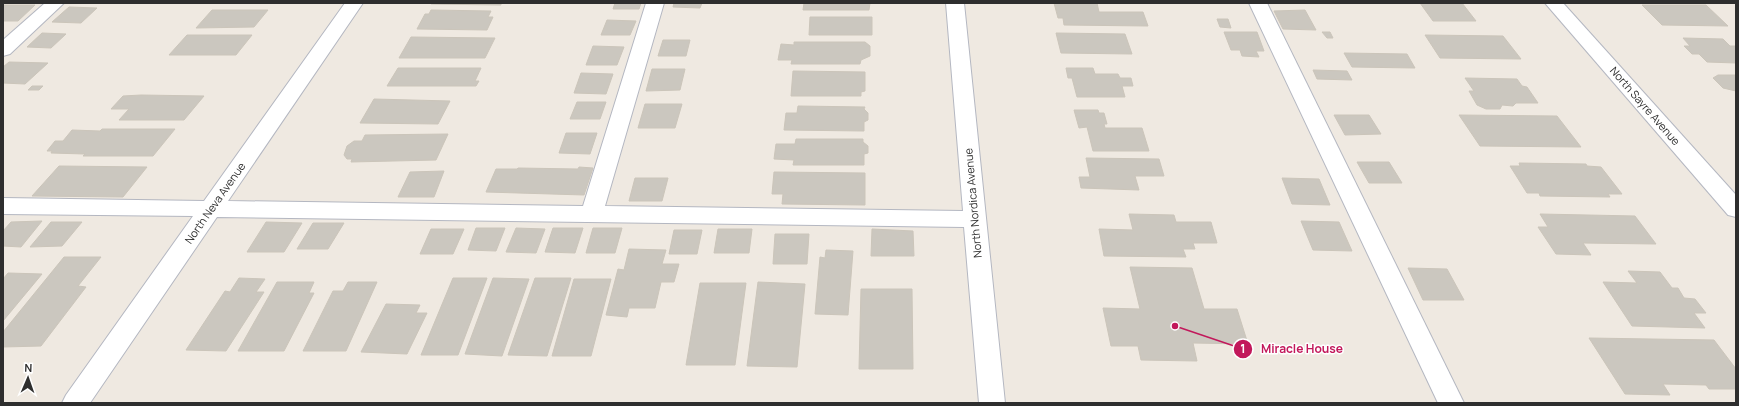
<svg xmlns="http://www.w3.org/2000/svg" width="1739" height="406" viewBox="0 0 1739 406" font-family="Manrope,sans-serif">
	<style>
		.building { fill: #cbc7bf; stroke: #cbc5ba }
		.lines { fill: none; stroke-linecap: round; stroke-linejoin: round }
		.minor-casing { stroke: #b4b7c1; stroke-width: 2 }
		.minor { fill: #fff; fill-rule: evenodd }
		.labels { text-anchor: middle; stroke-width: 3; stroke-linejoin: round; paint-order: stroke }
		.street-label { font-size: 11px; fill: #2e2e2e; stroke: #fff }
		.leader { fill: none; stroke: #c2185b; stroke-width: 1.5 }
		.callout-dot { fill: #c2185b; stroke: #fff; stroke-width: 1.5 }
		.mark-label { font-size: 12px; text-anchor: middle; font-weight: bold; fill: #fff }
		.callout-label { font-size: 12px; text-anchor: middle; font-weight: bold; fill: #c2185b; stroke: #fff; stroke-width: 3; stroke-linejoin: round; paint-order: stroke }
	</style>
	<rect width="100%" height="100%" fill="#efe9e1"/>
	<!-- building -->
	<g class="building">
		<path d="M432 3H501V5L431 4Z"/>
		<path d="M615 3H641L639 9H613Z"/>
		<path d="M674 3H702L700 8 673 7Z"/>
		<path d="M804 3H870L869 10H803Z"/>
		<path d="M1054 3H1097L1099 12H1143L1148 26 1064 25 1063 18H1058Z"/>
		<path d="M1420 3H1462L1476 21H1433Z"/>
		<path d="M3 5H35L18 21H3Z"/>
		<path d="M1642 5H1706L1728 26 1662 25Z"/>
		<path d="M69 7 97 8 81 23 52 22Z"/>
		<path d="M212 10H268L254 27 196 28Z"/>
		<path d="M431 10 491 11 488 17H493L487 30 417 29 425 14H429Z"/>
		<path d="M1305 10 1316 30 1283 29 1274 11Z"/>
		<path d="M810 17H872V35H809Z"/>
		<path d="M1217 19H1228L1231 28 1220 27Z"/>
		<path d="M607 20 636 21 630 35H601Z"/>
		<path d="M1224 32H1257L1264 51H1256L1259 57 1242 56 1240 50H1231Z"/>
		<path d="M1322 32H1330L1333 38H1327Z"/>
		<path d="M42 33 66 34 51 48 27 47Z"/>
		<path d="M1056 33 1125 34 1132 54 1061 53Z"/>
		<path d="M187 35H252L236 55H169Z"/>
		<path d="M1425 35 1503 36 1521 59 1440 58Z"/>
		<path d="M411 37 495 38 485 58H399Z"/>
		<path d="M1683 38 1723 39 1730 46H1736V63L1707 62 1699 54H1692L1684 46H1690Z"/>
		<path d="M663 40H690L686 56H658Z"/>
		<path d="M794 42H865L870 46V56L861 60 860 64H791L792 60H778L781 44 794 45Z"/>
		<path d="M593 46 624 47 617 65H586Z"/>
		<path d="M1344 53 1407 54 1415 68 1352 67Z"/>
		<path d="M9 62 48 63 25 84 3 83V67Z"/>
		<path d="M398 68H481L475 81H479L476 86H387Z"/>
		<path d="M1066 68H1093L1095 74H1118L1120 78H1131L1133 86H1122L1125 97H1077L1072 78H1068Z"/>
		<path d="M652 69H685L680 90 646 91Z"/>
		<path d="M1313 70 1347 71 1352 80 1317 79Z"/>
		<path d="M793 71 865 72V91L861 92V96H791Z"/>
		<path d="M581 73 613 74 606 94 574 93Z"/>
		<path d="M1718 75H1736V91L1723 88 1713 78Z"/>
		<path d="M1465 78 1517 79 1522 86 1527 87 1538 103H1516L1513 106 1502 105 1500 109H1486L1477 105 1469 91H1474Z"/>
		<path d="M32 86H43L39 90H28Z"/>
		<path d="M141 95 204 96 184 120H119L129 109H111L123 96Z"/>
		<path d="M374 99 450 101 438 124 360 123Z"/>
		<path d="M577 102H606L600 119H570Z"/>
		<path d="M645 104H682L675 128H638Z"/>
		<path d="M798 106 865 107 864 109 868 113V120L864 122V131L784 130 786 113H797Z"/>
		<path d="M1074 110H1098L1099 113H1104L1107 124H1104L1105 128H1142L1149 151H1093L1087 127 1079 128Z"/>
		<path d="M1334 115H1369L1381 134 1345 135Z"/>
		<path d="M1459 115 1557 116 1581 147 1480 146Z"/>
		<path d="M102 129H175L153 156H83L85 154 51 153 52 151H47L55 141H63L72 130 100 131Z"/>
		<path d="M566 133H597L590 154 559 153Z"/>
		<path d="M448 134 436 160 351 162 352 159H347L344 155 347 146 354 141H362L365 135Z"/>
		<path d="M796 139H863V142L868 146V153L864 154V165H793L794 160 774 159 776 144H795Z"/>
		<path d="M1086 158 1159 159 1164 176H1135L1139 190 1081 188 1079 177H1090Z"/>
		<path d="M1357 162H1389L1402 183H1369Z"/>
		<path d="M1519 163 1586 164 1587 166 1601 167 1622 194H1608L1610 197 1540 196 1539 193H1527L1510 166H1520Z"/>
		<path d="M59 166 147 167 123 197 32 196Z"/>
		<path d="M579 167 593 168 584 195 486 192 496 169H517L518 168 578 169Z"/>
		<path d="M444 171 434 197H398L410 172Z"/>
		<path d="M774 172 865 173V205L782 204 783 194H772Z"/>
		<path d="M635 178H668L662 201H629Z"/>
		<path d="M1282 178 1319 179 1330 205 1292 204Z"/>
		<path d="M1129 214 1174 215 1176 222H1211L1217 243H1193L1195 249H1183L1186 257 1104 256 1099 229 1133 230Z"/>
		<path d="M1540 214 1635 216 1656 244 1583 243 1591 255 1556 254 1538 227H1548Z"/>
		<path d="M42 221 21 247 3 246V231L11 222Z"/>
		<path d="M1301 221 1339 222 1352 251 1313 250Z"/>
		<path d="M51 222H82L62 246 30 247Z"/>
		<path d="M266 222 302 223 284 252H247Z"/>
		<path d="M313 223H344L328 249H297Z"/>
		<path d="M476 228H505L496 251 468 250Z"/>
		<path d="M516 228 545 229 536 253 506 252Z"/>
		<path d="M553 228H583L575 253 545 252Z"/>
		<path d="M593 228H622L615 253H586Z"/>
		<path d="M431 229H464L453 254H420Z"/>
		<path d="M718 229H752L749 253H714Z"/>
		<path d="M872 229 913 231 914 256H871Z"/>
		<path d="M674 230H702L697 254H669Z"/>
		<path d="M775 234H809L807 264H773Z"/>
		<path d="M629 249 666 250 662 264H679L674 282H661L655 308H629L627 317 606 315 618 269 624 270Z"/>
		<path d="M826 250 853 251 848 315 815 314 820 257 825 258Z"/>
		<path d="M64 257H101L78 286 86 287 41 346 3 347V332Z"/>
		<path d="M1130 267 1192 268 1204 309H1237L1248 344 1193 343 1197 361 1141 360 1138 346H1111L1103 308 1140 309Z"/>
		<path d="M1408 268 1447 269 1464 300H1423Z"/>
		<path d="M1628 271 1660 272 1672 288H1678L1684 298 1695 299 1706 313H1694L1705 328 1632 326 1603 282 1637 283Z"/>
		<path d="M8 273 42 274 3 321V279Z"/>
		<path d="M239 278 265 279 256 292H264L226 351 186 350 225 291 230 292Z"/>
		<path d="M453 278H487L458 355H421Z"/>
		<path d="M493 278 529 279 502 356 465 354Z"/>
		<path d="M535 278H571L547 356 508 355Z"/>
		<path d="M574 279H611L591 356H552Z"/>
		<path d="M277 282H314L309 293H314L284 351H238Z"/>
		<path d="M348 282H377L346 351H303L333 291H343Z"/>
		<path d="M758 282 805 284 797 367 747 366Z"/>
		<path d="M700 283H746L735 365H686Z"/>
		<path d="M861 289H912L913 369H859Z"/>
		<path d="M386 304 420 305 416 313H427L407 354 361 352Z"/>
		<path d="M1589 338 1714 340 1736 369V389H1709L1706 385 1663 384 1670 395 1625 394Z"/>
	</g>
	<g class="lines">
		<!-- minor casing -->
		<g class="minor-casing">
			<g id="minor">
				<path d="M45 3H64L10 54 3 56V40Z"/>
				<path d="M345 3H363L228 201 583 206 646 3H664L605 206 963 211 946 3H964L1005 403H979L964 227 217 217 90 403H62L66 395 193 216 3 214V198L204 201Z"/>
				<path d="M1249 3H1267L1464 403H1438Z"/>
				<path d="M1545 3H1563L1736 195V217L1728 215Z"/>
			</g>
		</g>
		<!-- minor -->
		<use href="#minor" class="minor"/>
	</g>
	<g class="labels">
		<!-- street labels -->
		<g class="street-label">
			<text transform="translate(1645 106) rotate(49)" y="4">North Sayre Avenue</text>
			<text transform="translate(215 203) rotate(-55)" y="4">North Neva Avenue</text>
			<text transform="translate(973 203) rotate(-95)" y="4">North Nordica Avenue</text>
		</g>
	</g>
	<!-- callouts -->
	<path class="leader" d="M1175 326L1243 349"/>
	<g class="callout-dot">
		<circle cx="1175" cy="326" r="4"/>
		<circle cx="1243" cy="349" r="10"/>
	</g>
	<g class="mark-label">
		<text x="1243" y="353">1</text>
	</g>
	<g class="callout-label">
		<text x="1302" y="353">Miracle House</text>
	</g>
	<!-- border -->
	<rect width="1739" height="406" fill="none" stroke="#2e2e2e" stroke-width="8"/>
	<!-- north arrow -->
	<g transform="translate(28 378) rotate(2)" stroke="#ffffff" stroke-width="3" paint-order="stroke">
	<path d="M0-3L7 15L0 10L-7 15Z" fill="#2e2e2e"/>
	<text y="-6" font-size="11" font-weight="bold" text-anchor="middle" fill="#2e2e2e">N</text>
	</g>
</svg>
